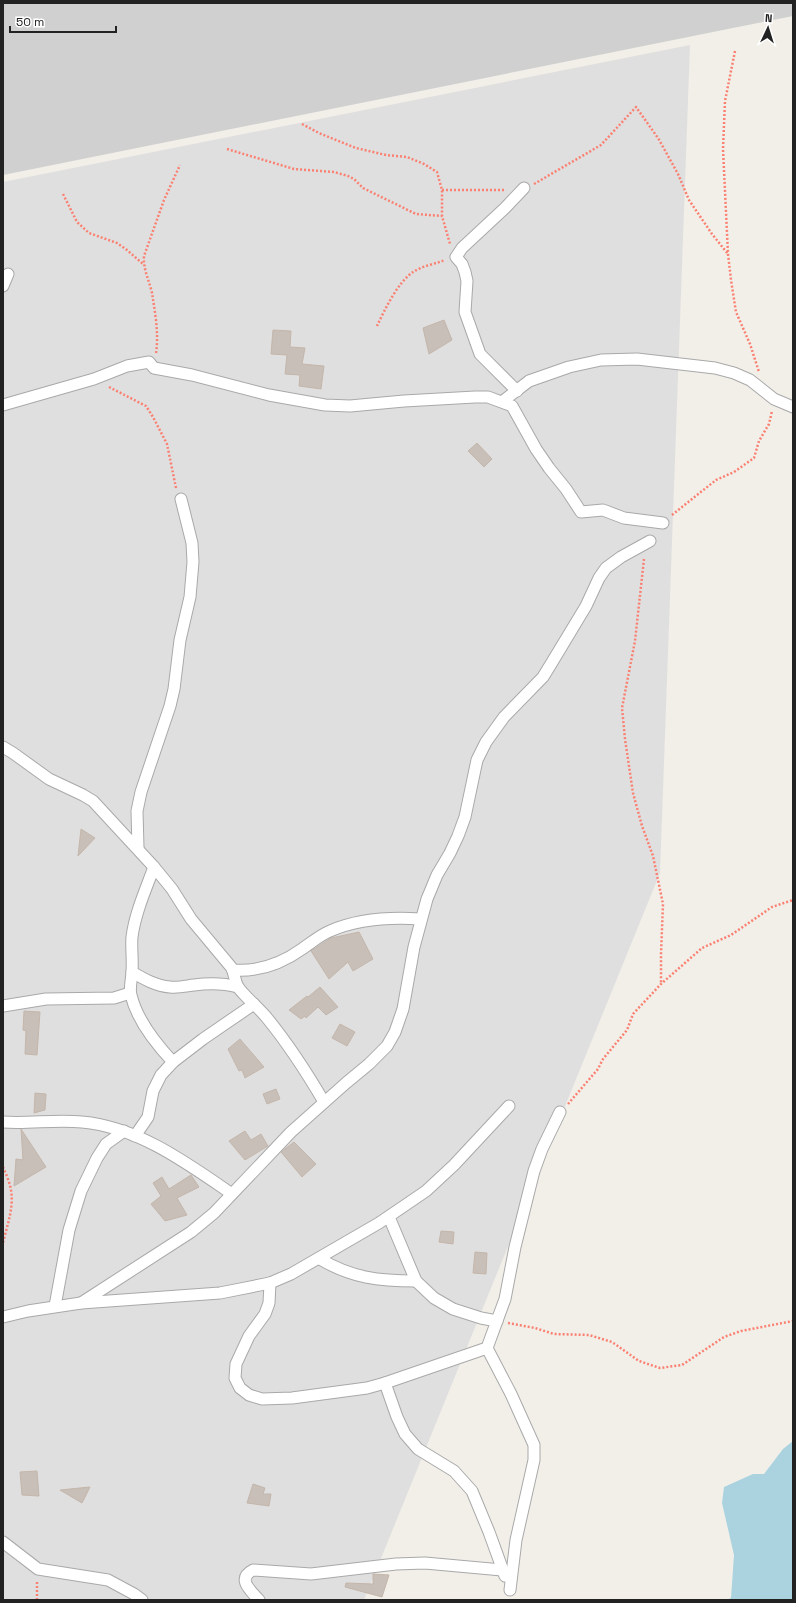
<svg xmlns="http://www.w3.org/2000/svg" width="796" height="1603" viewBox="0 0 796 1603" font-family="'Space Grotesk',sans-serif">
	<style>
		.residential { fill: #e0dfdf }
		.religious { fill: #d0d0d0 }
		.water { fill: #aad3df }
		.building { fill: #c7bfb8; stroke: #c4b6ab }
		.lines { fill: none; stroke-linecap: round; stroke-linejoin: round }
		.street-casing { stroke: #a9a9a9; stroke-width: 13 }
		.path { stroke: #fa8072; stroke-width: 2.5; stroke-dasharray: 2 2; stroke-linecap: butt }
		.street { stroke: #fff; stroke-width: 11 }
	</style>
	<rect width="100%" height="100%" fill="#f2efe9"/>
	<!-- residential -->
	<path class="residential" d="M690 45 660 873 364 1600H3V182Z"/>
	<!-- religious -->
	<path class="religious" d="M3 3H793V16L3 175Z"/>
	<!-- water -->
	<path class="water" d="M793 1441V1600H726L731 1598 734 1555 722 1503 724 1487 753 1474H764L783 1449Z"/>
	<!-- building -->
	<g class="building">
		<path d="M444 320 452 340 429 354 423 328Z"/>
		<path d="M273 330 291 331 290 347 305 348 302 364 324 366 321 389 299 386 300 375 285 374 287 355 271 354Z"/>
		<path d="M477 443 492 459 484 467 468 451Z"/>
		<path d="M81 829 95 838 78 856Z"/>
		<path d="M359 932 373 959 353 971 348 962 329 979 311 951 331 938Z"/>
		<path d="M320 987 338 1007 326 1015 318 1007 306 1018 305 1016 301 1019 289 1010 307 996 308 997Z"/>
		<path d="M24 1011 40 1012 37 1055 25 1054 26 1031 23 1030Z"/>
		<path d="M340 1024 355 1032 347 1046 332 1038Z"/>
		<path d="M240 1039 264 1067 245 1078 242 1070 239 1071 228 1049Z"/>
		<path d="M276 1089 280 1099 267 1104 263 1094Z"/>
		<path d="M35 1093 46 1094 45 1110 34 1113Z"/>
		<path d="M21 1129 46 1167 14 1186 16 1159 23 1160Z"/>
		<path d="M245 1131 251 1140 261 1134 268 1146 245 1160 229 1141Z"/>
		<path d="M294 1142 316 1164 302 1177 281 1152Z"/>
		<path d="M191 1175 199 1187 177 1198 187 1215 165 1221 151 1204 161 1196 153 1183 162 1177 169 1189Z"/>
		<path d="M441 1231 454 1232 453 1244 439 1242Z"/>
		<path d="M475 1252 487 1253 486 1274 473 1273Z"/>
		<path d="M37 1471 39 1496 22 1495 20 1472Z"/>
		<path d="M253 1484 265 1488 263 1494H271L269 1506 247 1503Z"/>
		<path d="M90 1487 82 1503 60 1490Z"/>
		<path d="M373 1574 389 1575 382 1597 345 1587 346 1583 373 1584Z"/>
	</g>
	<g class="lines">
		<!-- street casing -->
		<g class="street-casing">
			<g id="street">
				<path d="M3 286 8 274"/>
				<path d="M517 391 480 354 465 312 467 281 465 272 462 264 456 257 462 248 505 208 524 188"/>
				<path d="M503 401 529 381 569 367 601 360 637 359 715 368 734 373 750 380 774 399 793 407"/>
				<path d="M3 405 94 379 127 366 149 362 154 368 192 375 269 395 325 405 350 406 404 401 475 397H488L512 406 536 449 549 468 566 489 581 512 603 510 624 518 663 523"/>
				<path d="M3 747 13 753 49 779 83 795 93 801 154 867 172 889 191 919 231 967C235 973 234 980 238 987 243 995 260 1009 267 1018 289 1045 307 1073 324 1102"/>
				<path d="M138 848 137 811 141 792 170 706 174 689 180 640 190 597 193 562 192 543 181 499"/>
				<path d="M154 867C146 889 135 913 132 937 131 948 133 960 132 971 132 978 129 988 131 995 137 1020 156 1044 173 1062"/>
				<path d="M233 970C259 972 281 964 302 949 311 943 320 935 330 931 358 919 390 917 420 919"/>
				<path d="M132 972C144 979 156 986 170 987 178 988 186 986 194 985 209 983 223 983 238 987"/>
				<path d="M3 1006 46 999 114 998 130 993"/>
				<path d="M3 1122C30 1124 56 1119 82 1122 138 1127 187 1163 232 1194"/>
				<path d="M135 1136 148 1117 153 1091 161 1075 173 1062 203 1039 254 1004"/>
				<path d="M389 1217 416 1281 434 1298 453 1309 481 1318 497 1321"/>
				<path d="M320 1259C352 1278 379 1281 416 1281"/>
				<path d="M270 1283 269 1303 265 1314 249 1336 236 1364 235 1378 240 1388 249 1395 262 1399 292 1398 367 1388 385 1383 487 1348 505 1299 515 1247 534 1171 542 1149 560 1112"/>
				<path d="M81 1303 191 1232 214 1213 291 1132 346 1083 369 1064 387 1046 395 1032 403 1009 414 947 427 899 437 875 450 853 458 836 465 817 477 760 486 742 504 717 543 677 551 664 586 606 599 578 606 568 621 557 650 541"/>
				<path d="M55 1306 69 1230 81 1191 97 1158 106 1144 124 1131"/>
				<path d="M3 1317 28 1311 81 1303 220 1293 270 1283 291 1274 379 1223 426 1191 454 1165 509 1106"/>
				<path d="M487 1348 511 1394 534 1445V1460L516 1540 510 1590"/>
				<path d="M385 1383 397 1417 405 1434 418 1449 454 1471 472 1491 489 1532 505 1576"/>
				<path d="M3 1542 38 1569 108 1580 134 1594 142 1600"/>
				<path d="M259 1600C251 1591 236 1579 253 1570L311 1574 396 1564 425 1563 502 1570"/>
			</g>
		</g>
		<!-- path -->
		<g class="path">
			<path d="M735 51 725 101 723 149 728 254 731 280 736 312 750 344 759 372"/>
			<path d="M302 124 319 133 356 148 386 155 407 157 424 164 437 172 442 190V216L450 244"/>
			<path d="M227 149 294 169 334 172 348 176 354 179 363 188 416 214 442 216"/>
			<path d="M534 184 601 145 636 107 658 138 678 174 689 200 712 234 728 254"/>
			<path d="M442 190H505"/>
			<path d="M63 194 77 222 89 233 117 243 127 250 143 264"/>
			<path d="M377 326C385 309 398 282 413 272 422 266 435 264 445 260"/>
			<path d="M156 353C159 334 155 312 152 293 149 280 143 269 144 256L164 200 180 165"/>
			<path d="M109 387 146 406 153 417 167 444 176 488"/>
			<path d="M672 515 716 480 734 472 754 458 759 441 769 424 772 411"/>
			<path d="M644 559 635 641 622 708 625 739 633 793 642 826 653 856 663 904 661 954V984"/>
			<path d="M568 1104 598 1069 603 1059 627 1030 633 1014 661 984 702 948 731 935 772 907 793 900"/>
			<path d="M3 1167C6 1174 10 1183 11 1190 14 1209 7 1225 3 1243"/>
			<path d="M508 1323 535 1328 554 1334 589 1335 612 1342 639 1361 660 1368 682 1365 724 1337 741 1331 793 1321"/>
			<path d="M37 1600V1581"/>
		</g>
		<!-- street -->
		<use href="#street" class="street"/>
	</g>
	<!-- border -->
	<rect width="796" height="1603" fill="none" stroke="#222222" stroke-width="8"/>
	<!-- north arrow -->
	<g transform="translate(768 28) rotate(4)" stroke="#ffffff" stroke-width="3" paint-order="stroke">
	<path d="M0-3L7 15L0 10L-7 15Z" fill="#222222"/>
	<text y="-6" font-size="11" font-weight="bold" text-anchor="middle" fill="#222222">N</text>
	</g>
	<!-- scale -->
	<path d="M10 26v6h106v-6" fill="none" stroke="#222222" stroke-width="2"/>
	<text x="16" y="26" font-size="12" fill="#222222" stroke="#ffffff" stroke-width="3" paint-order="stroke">50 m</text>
</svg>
